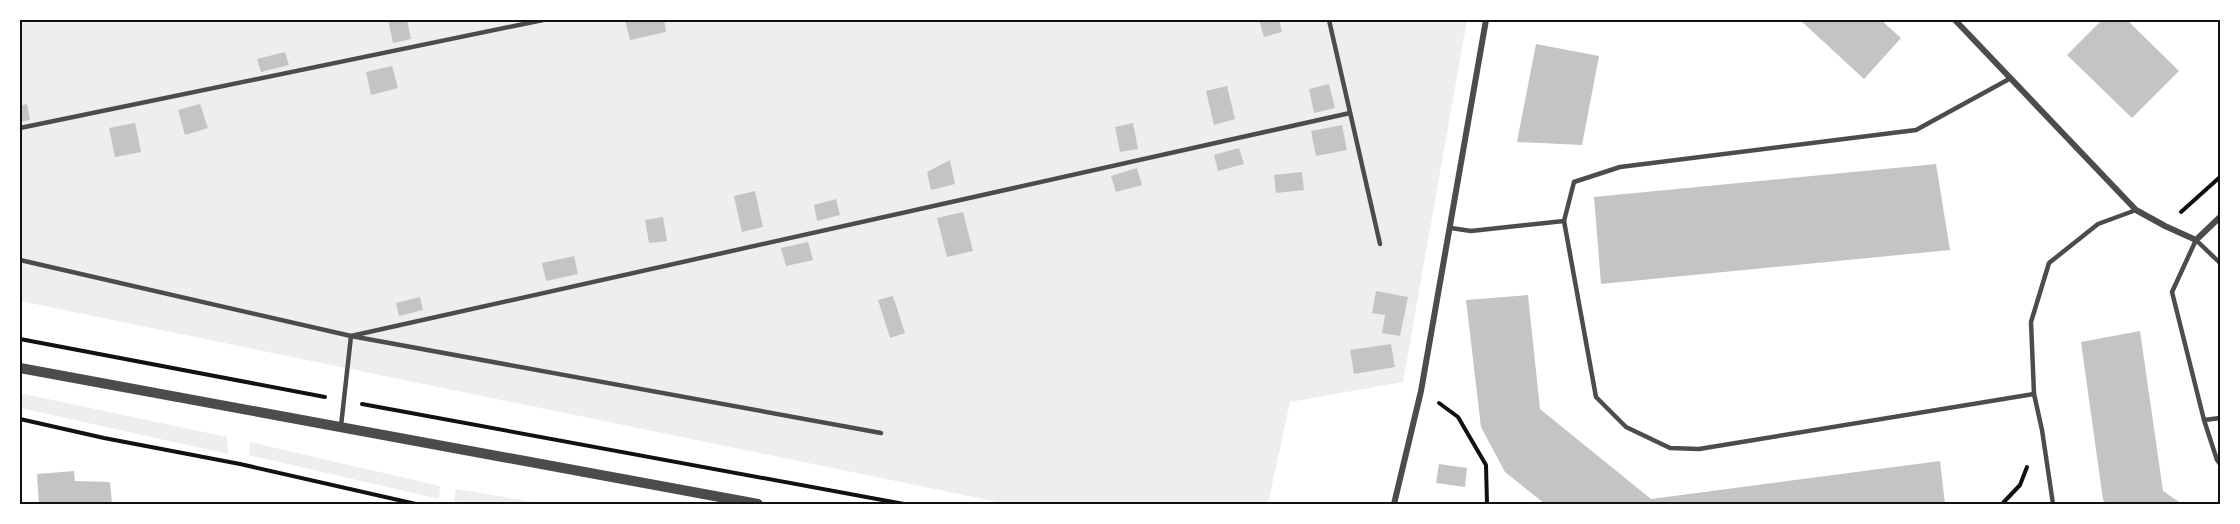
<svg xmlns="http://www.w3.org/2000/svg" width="2240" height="524" viewBox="0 0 2240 524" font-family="'Sofia Sans Condensed',sans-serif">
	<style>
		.green { fill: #eee }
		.building { fill: #c4c4c4 }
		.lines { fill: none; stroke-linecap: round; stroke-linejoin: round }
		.path { stroke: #111; stroke-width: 4 }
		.service { stroke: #4c4c4c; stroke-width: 4.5 }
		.minor { stroke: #4c4c4c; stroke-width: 6 }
		.tertiary { stroke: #4c4c4c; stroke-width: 10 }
		.neatline { fill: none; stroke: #111; stroke-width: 2 }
	</style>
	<rect width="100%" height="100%" fill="#fff"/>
	<!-- green -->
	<g class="green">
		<path d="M20 20H1467L1403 382 1290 402 1268 504H1007L20 301Z"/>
		<path d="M20 393 227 437 228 454 20 408Z"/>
		<path d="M250 442 440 486 439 499 249 455Z"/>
		<path d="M456 489 545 504H473L454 501Z"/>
	</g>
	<!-- building -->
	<g class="building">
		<path d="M388 20H407L411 39 393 43Z"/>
		<path d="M625 20H664L666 32 630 40Z"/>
		<path d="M1259 20H1279L1282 32 1264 37Z"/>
		<path d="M1800 20H1881L1901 38 1864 79Z"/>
		<path d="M2102 20H2127L2179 71 2132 118 2067 55Z"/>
		<path d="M1536 44 1599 56 1582 145 1517 142Z"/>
		<path d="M285 52 289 65 261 72 257 59Z"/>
		<path d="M392 66 398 88 371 95 366 72Z"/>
		<path d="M1329 84 1335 108 1314 113 1309 89Z"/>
		<path d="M1227 86 1235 119 1214 125 1206 91Z"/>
		<path d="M27 104 30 120 20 122V106Z"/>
		<path d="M200 104 208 128 185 135 178 110Z"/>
		<path d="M135 123 141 152 115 157 109 128Z"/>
		<path d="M1133 123 1138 149 1120 152 1115 127Z"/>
		<path d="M1342 125 1347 150 1316 156 1311 131Z"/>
		<path d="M1239 148 1244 164 1218 171 1214 155Z"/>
		<path d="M950 160 955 184 931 190 927 172Z"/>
		<path d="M1936 164 1950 250 1601 284 1594 197Z"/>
		<path d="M1137 168 1142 185 1116 192 1111 176Z"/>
		<path d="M1302 172 1304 190 1276 193 1274 175Z"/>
		<path d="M755 191 763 227 742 232 734 196Z"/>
		<path d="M836 199 840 215 817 221 814 205Z"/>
		<path d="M963 212 973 251 947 257 937 218Z"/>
		<path d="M663 217 667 241 649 243 645 220Z"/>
		<path d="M808 242 813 260 786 266 781 248Z"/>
		<path d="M574 256 578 274 546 281 542 263Z"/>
		<path d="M1376 291 1408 297 1400 336 1382 333 1385 315 1372 313Z"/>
		<path d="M1528 295 1540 409 1651 499 1940 461 1945 504H1545L1505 472 1481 427 1466 300Z"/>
		<path d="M893 296 905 333 890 338 878 300Z"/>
		<path d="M420 297 423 310 399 316 396 303Z"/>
		<path d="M2140 331 2163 491 2182 504H2106L2103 500 2081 342Z"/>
		<path d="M1391 344 1395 367 1354 374 1350 350Z"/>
		<path d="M1439 464 1467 468 1465 487 1436 483Z"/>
		<path d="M74 471 75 481 110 482 112 504H39L37 474Z"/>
	</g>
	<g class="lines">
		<!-- path -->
		<g class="path">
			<path d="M2181 212 2220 177"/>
			<path d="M20 339 325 397"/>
			<path d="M1439 403 1458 417 1486 465 1487 504"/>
			<path d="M362 404 904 504"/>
			<path d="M20 419 104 438 240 464 416 504"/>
			<path d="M2002 504 2020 485 2027 467"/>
		</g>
		<!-- service -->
		<g class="service">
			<path d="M1329 20 1380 244"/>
			<path d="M20 128 543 20"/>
			<path d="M1564 221 1596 397 1626 427 1670 448 1699 449 2034 394"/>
			<path d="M1451 228 1471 231 1564 221 1574 182 1620 167 1916 130 2011 78"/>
			<path d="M20 260 351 336 881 433"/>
			<path d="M2220 263 2196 240 2172 292 2204 420 2220 418"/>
			<path d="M2204 420 2217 460 2220 464"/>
			<path d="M341 426 351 336 1350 113"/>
			<path d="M2053 504 2042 430 2034 394 2031 322 2049 263 2098 224 2136 210"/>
		</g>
		<!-- minor -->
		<g class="minor">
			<path d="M1955 20 2136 210 2165 226 2196 240 2220 217"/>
			<path d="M1394 504 1421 391 1486 20"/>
		</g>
		<!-- tertiary -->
		<path class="tertiary" d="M20 368 758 504"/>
	</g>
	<!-- border -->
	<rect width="2240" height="524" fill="none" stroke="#ffffff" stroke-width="42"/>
	<rect x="21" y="21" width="2198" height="482" class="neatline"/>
</svg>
